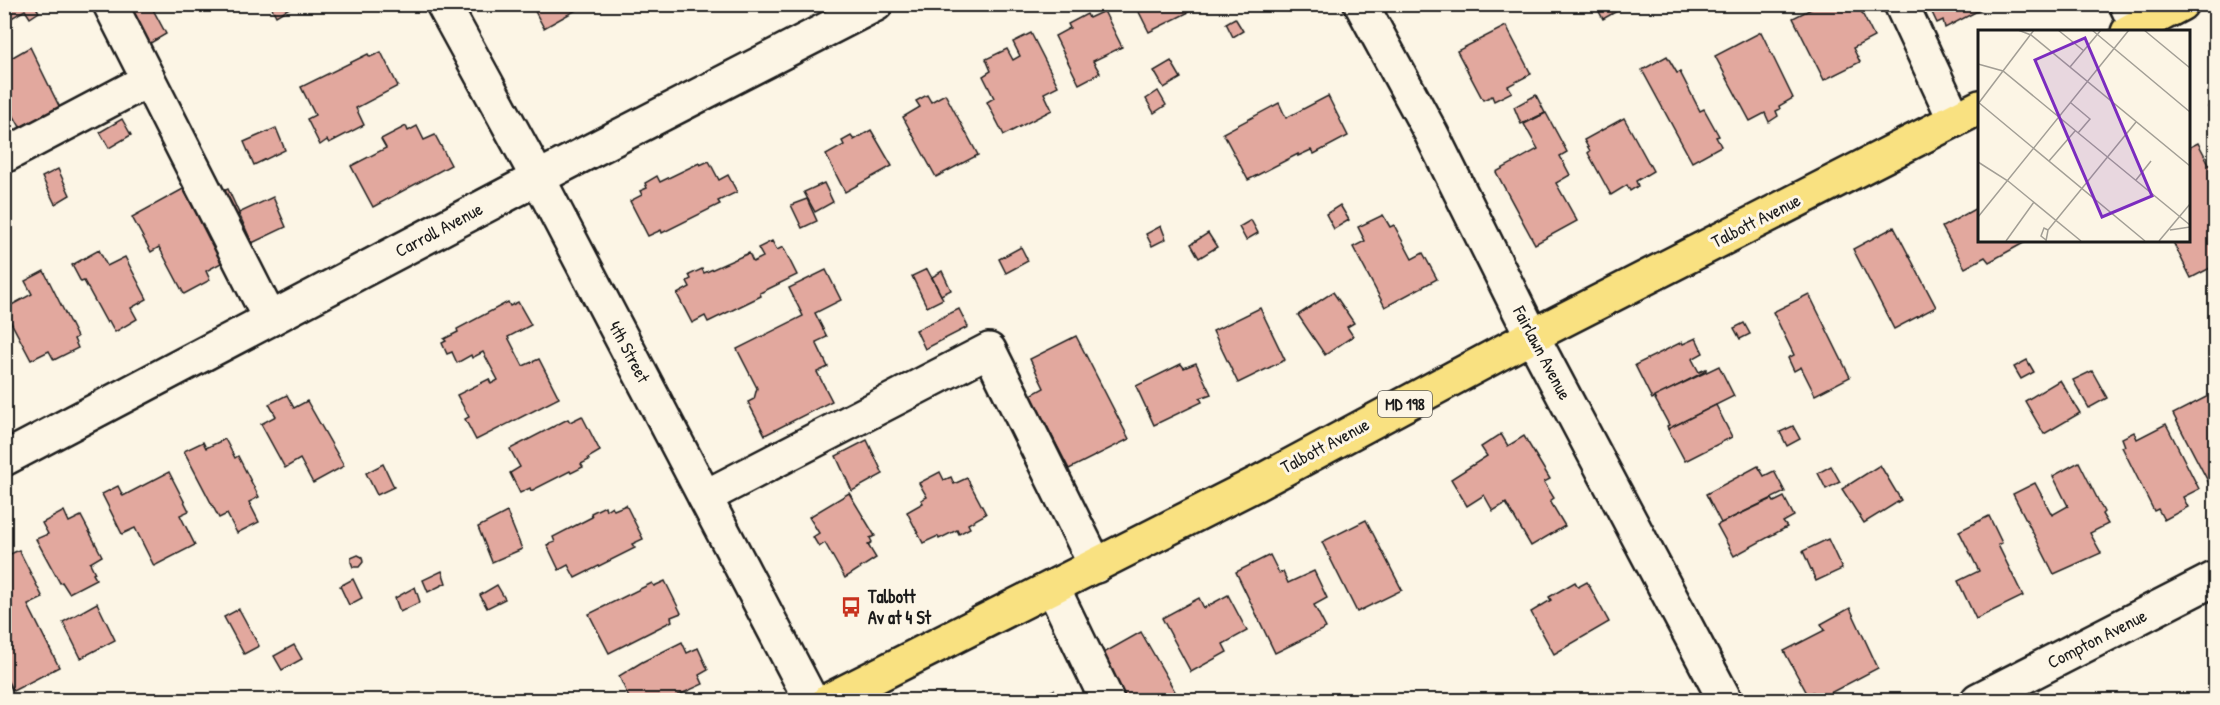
<svg xmlns="http://www.w3.org/2000/svg" width="2220" height="705" viewBox="0 0 2220 705" font-family="'Patrick Hand',sans-serif">
	<style>
		.building { fill: #e2a89e; stroke: #1c1c1c; stroke-width: 1.5 }
		.lines { fill: none; stroke-linecap: round; stroke-linejoin: round }
		.minor-casing { stroke: #1c1c1c; stroke-width: 38 }
		.major-casing { stroke: #1c1c1c; stroke-width: 38 }
		.minor { stroke: #fcf5e5; stroke-width: 33 }
		.major { stroke: #f9e181; stroke-width: 33 }
		.labels { text-anchor: middle; stroke-width: 6; stroke-linejoin: round; paint-order: stroke }
		.shield { fill: #fcf5e5; stroke: #5f5d58; stroke-width: 1.5 }
		.shield-label { font-size: 16px; font-weight: bold; fill: #1c1c1c }
		.street-label { font-size: 18px; fill: #1c1c1c; stroke: #fcf5e5 }
		.poi-label { font-size: 18px; font-weight: bold; fill: #1c1c1c; stroke: #fcf5e5; text-anchor: start }
		.inset-road { fill: none; stroke: #a29e95; stroke-width: 1.5 }
		.view { fill: #7b2cbf; fill-opacity: 0.15; stroke: #7b2cbf; stroke-width: 3 }
		.inset-edge { fill: none; stroke: #1c1c1c; stroke-width: 3 }
	</style>
	<rect width="100%" height="100%" fill="#fcf5e5"/>
	<filter id="ink" filterUnits="userSpaceOnUse"><feTurbulence type="fractalNoise" baseFrequency=".0167" numOctaves="2"/><feDisplacementMap in="SourceGraphic" scale="12" xChannelSelector="R" yChannelSelector="G"/><feConvolveMatrix kernelMatrix="1 2 1 2 8 2 1 2 1" color-interpolation-filters="sRGB"/></filter>
	<g filter="url(#ink)">
		<!-- building -->
		<g class="building">
			<path d="M4 4H44L37 9 39 12 30 18 25 10 10 19Z"/>
			<path d="M146 4H150L166 34 142 48 125 16Z"/>
			<path d="M270 4H296L276 16Z"/>
			<path d="M531 4H587L544 28Z"/>
			<path d="M1135 4H1195L1197 8 1149 32Z"/>
			<path d="M1595 4H1625L1626 6 1603 19Z"/>
			<path d="M1821 4H1853L1855 7 1858 5 1874 37 1853 48 1860 62 1824 80 1793 18Z"/>
			<path d="M1928 4H1991L1945 28 1943 20 1937 23Z"/>
			<path d="M1104 11 1122 47 1093 61 1100 73 1079 84 1055 36 1070 28 1068 24 1087 14 1089 18Z"/>
			<path d="M1235 18 1243 31 1233 37 1226 23Z"/>
			<path d="M1506 26 1531 74 1508 86 1512 92 1494 101 1492 96 1483 100 1457 51Z"/>
			<path d="M1761 32 1793 98 1779 106 1780 109 1776 111 1778 116 1769 122 1765 113 1750 121 1715 56Z"/>
			<path d="M1031 33 1058 86 1044 93 1052 110 1004 135 987 102 994 98 983 76 991 71 986 59 1007 49 1013 60 1020 56 1013 42Z"/>
			<path d="M30 47 60 108 20 127 4 98V62Z"/>
			<path d="M381 52 398 86 356 108 364 125 329 143 327 140 320 145 307 119 315 115 301 87 368 54 370 57Z"/>
			<path d="M1667 56 1677 73 1680 72 1700 111 1704 109 1719 136 1716 137 1721 146 1692 162 1642 70Z"/>
			<path d="M1171 61 1181 78 1164 88 1154 71Z"/>
			<path d="M2216 87V123L2208 107 2214 103 2208 91Z"/>
			<path d="M1158 91 1166 105 1154 113 1146 99Z"/>
			<path d="M945 94 978 155 936 177 903 117 920 107 916 101 927 95 931 102Z"/>
			<path d="M1536 95 1545 113 1521 124 1514 107Z"/>
			<path d="M1328 96 1348 136 1314 154 1311 150 1298 156V154L1248 180 1223 133 1279 103 1286 118Z"/>
			<path d="M1546 113 1567 152 1560 156 1570 175 1556 183 1577 221 1535 244 1496 172 1538 149 1524 124Z"/>
			<path d="M1624 118 1653 171 1636 181 1638 186 1630 191 1627 185 1611 195 1588 153 1590 151 1584 140Z"/>
			<path d="M122 119 131 135 109 148 100 132Z"/>
			<path d="M406 126 408 131 417 126 424 140 435 135 451 165 373 207 351 166 386 148 381 139Z"/>
			<path d="M276 128 285 150 254 165 244 142Z"/>
			<path d="M871 130 892 166 845 192 826 155 844 145 842 141 851 136 854 140Z"/>
			<path d="M2198 143 2216 177V265L2191 278 2172 240H2188V148Z"/>
			<path d="M709 161 719 180 728 175 737 192 718 201 720 204 662 233 661 230 648 236 630 201 642 195 640 191 647 188 645 183 657 176 660 182 699 163 700 165Z"/>
			<path d="M58 169 70 195 55 204 42 177Z"/>
			<path d="M824 183 833 202 815 212 804 192Z"/>
			<path d="M183 189 223 262 206 271 210 280 184 294 159 247 151 252 132 217Z"/>
			<path d="M228 189 239 213 273 197 286 227 252 243 239 214 228 219 217 194Z"/>
			<path d="M807 199 817 221 802 228 791 205Z"/>
			<path d="M1340 205 1349 220 1334 229 1326 214Z"/>
			<path d="M1980 206V240H2029L1989 262 1985 257 1965 268 1942 227Z"/>
			<path d="M1383 215 1390 227 1394 225 1412 259 1423 253 1437 279 1385 307 1353 247 1365 241 1358 227Z"/>
			<path d="M1251 220 1258 233 1246 240 1239 227Z"/>
			<path d="M1161 226 1166 239 1152 246 1146 234Z"/>
			<path d="M1894 227 1936 307 1894 329 1853 249Z"/>
			<path d="M1208 233 1217 247 1199 258 1191 244Z"/>
			<path d="M772 241 777 250 783 247 797 275 760 293 761 296 708 322 705 316 692 323 677 294 690 287 687 281 691 279 689 275 702 269 704 273 749 253 753 262 763 257 758 248Z"/>
			<path d="M1021 247 1028 261 1006 273 999 259Z"/>
			<path d="M99 250 107 266 125 257 147 299 131 308 137 319 115 332 109 321 107 323 84 281 81 282 72 265Z"/>
			<path d="M927 269 943 299 927 307 912 276Z"/>
			<path d="M826 270 841 300 815 313 827 337 816 342 828 367 817 372 832 401 765 435 748 402 754 399 757 388 737 349 803 316 789 288Z"/>
			<path d="M44 271 77 337 74 339 78 348 54 360 49 351 31 360 4 309 32 294 25 281Z"/>
			<path d="M942 271 951 290 941 295 932 277Z"/>
			<path d="M1333 292 1354 323 1347 327 1353 336 1325 355 1298 315Z"/>
			<path d="M1809 294 1850 377 1815 395 1801 367 1794 371 1788 358 1794 355 1773 312Z"/>
			<path d="M508 302 510 306 518 302 531 325 508 337 523 366 539 359 559 398 476 440 465 419 469 417 457 395 489 379 491 384 498 380 483 352 472 358 471 355 457 363 452 352 447 354 442 343 446 341 444 339 458 332 457 329Z"/>
			<path d="M1260 308 1285 360 1238 383 1213 331Z"/>
			<path d="M959 309 968 327 925 349 916 330Z"/>
			<path d="M1744 323 1750 334 1740 339 1734 328Z"/>
			<path d="M1076 336 1129 439 1069 469 1031 395 1044 388 1030 359Z"/>
			<path d="M1696 338 1703 353 1692 359 1699 372 1706 369V371L1652 399 1635 365 1682 342 1683 344Z"/>
			<path d="M2027 360 2034 372 2021 379 2014 367Z"/>
			<path d="M1196 363 1211 394 1200 398 1202 402 1154 425 1136 386 1181 364 1184 368Z"/>
			<path d="M1719 366 1734 396 1668 429 1667 426 1669 425 1654 397Z"/>
			<path d="M2092 371 2107 398 2089 408 2073 380Z"/>
			<path d="M2060 380 2080 413 2044 434 2025 401Z"/>
			<path d="M2216 392V485L2211 487 2173 414Z"/>
			<path d="M287 395 294 408 307 401 344 466 313 483 300 459 285 468 261 424 276 416 269 404Z"/>
			<path d="M1716 405 1732 437 1685 461 1668 429Z"/>
			<path d="M582 416 600 451 588 458 589 460 581 464 583 467 571 473 570 471 531 491 530 488 520 493 510 473 520 467 510 449 568 419 570 422Z"/>
			<path d="M2166 424 2199 489 2183 497 2188 507 2164 520 2158 509 2154 511 2122 447 2125 446 2122 438 2134 432 2137 439Z"/>
			<path d="M1793 426 1800 439 1787 446 1780 432Z"/>
			<path d="M1501 434 1508 446 1524 436 1550 479 1544 482 1554 498 1550 501 1565 526 1531 546 1506 503 1493 511 1484 495 1467 506 1451 479 1487 456 1481 447Z"/>
			<path d="M225 439 235 458 238 456 259 497 249 502 259 522 237 533 227 514 219 518 184 451 203 442 206 448Z"/>
			<path d="M867 440 883 474 852 491 836 456Z"/>
			<path d="M2079 462 2104 512 2102 514 2108 524 2090 533 2101 553 2054 574 2013 494 2035 483 2052 515 2068 506 2053 476Z"/>
			<path d="M383 464 394 487 377 495 366 473Z"/>
			<path d="M1880 465 1901 500 1864 523 1842 489Z"/>
			<path d="M1758 466 1764 476 1774 471 1785 492 1721 523 1706 494Z"/>
			<path d="M1831 466 1840 482 1826 489 1818 473Z"/>
			<path d="M169 472 189 511 180 515 195 545 154 566 135 528 122 534 102 494 118 486 123 496Z"/>
			<path d="M940 472 944 480 951 477 954 484 967 478 986 514 968 524 970 528 959 534 957 530 939 539 938 536 923 543 907 512 923 503 921 500 927 497 919 483Z"/>
			<path d="M849 493 875 536 870 538 872 542 868 545 876 558 845 578 825 543 819 547 813 537 819 533 809 517Z"/>
			<path d="M1784 497 1794 516 1783 522 1787 527 1734 556 1717 525 1772 499 1774 502Z"/>
			<path d="M626 505 643 539 632 544 635 548 575 578 568 565 559 570 547 545 555 542 553 537 592 517 591 513 605 506 606 510 612 506 614 510Z"/>
			<path d="M64 511 69 522 81 516 102 556 90 563 95 573 93 574 96 579 69 593 62 582 60 583 36 539 48 534 42 523Z"/>
			<path d="M507 512 522 549 492 562 478 527Z"/>
			<path d="M1989 516 2002 543 1998 545 2023 596 1976 619 1958 581 1979 571 1959 531Z"/>
			<path d="M1366 520 1402 590 1357 612 1322 542Z"/>
			<path d="M1828 539 1842 569 1816 581 1803 551Z"/>
			<path d="M19 550 43 598 28 605 59 667 13 691 4 674V557Z"/>
			<path d="M358 555 362 557 363 562 359 567H353L351 562V558Z"/>
			<path d="M1270 555 1279 573 1283 572 1288 583 1314 571 1327 598 1314 605 1326 628 1275 653 1236 572Z"/>
			<path d="M442 571 446 583 428 592 423 580Z"/>
			<path d="M353 579 362 598 349 605 340 586Z"/>
			<path d="M665 581 681 613 671 617 672 621 609 653 589 614 652 583 654 586Z"/>
			<path d="M1575 582 1578 587 1587 582 1609 622 1554 654 1531 612 1551 600 1549 597Z"/>
			<path d="M497 585 505 599 487 608 480 595Z"/>
			<path d="M415 587 420 602 400 612 395 598Z"/>
			<path d="M1228 595 1247 631 1223 644 1227 652 1191 672 1162 618 1199 598 1204 608Z"/>
			<path d="M97 603 115 640 81 658 63 622Z"/>
			<path d="M1850 608 1878 668 1817 700 1813 692 1808 695 1784 651 1825 630 1821 624Z"/>
			<path d="M239 609 259 646 244 654 224 617Z"/>
			<path d="M1141 632 1177 695 1168 699 1169 700H1120L1100 655Z"/>
			<path d="M682 642 687 653 698 648 708 670 699 675 703 684 668 700H630L619 676 642 662Z"/>
			<path d="M294 645 302 659 282 670 274 656Z"/>
			<path d="M1054 690 1060 700H1032Z"/>
		</g>
		<g class="lines">
			<!-- minor casing -->
			<g class="minor-casing">
				<g id="minor">
					<path d="M110 4 270 319"/>
					<path d="M443 4 538 178 811 700"/>
					<path d="M1361 4 1431 133 1532 336 1725 700"/>
					<path d="M1901 4 1955 120"/>
					<path d="M2126 4 2137 27"/>
					<path d="M4 156 148 80"/>
					<path d="M4 459 538 178 876 4"/>
					<path d="M705 497 989 350 1096 566"/>
					<path d="M1053 588 1107 700"/>
					<path d="M1978 700 2216 578"/>
				</g>
			</g>
			<!-- major casing -->
			<g class="major-casing">
				<g id="major">
					<path d="M2128 32 2181 4"/>
					<path d="M829 700 1256 484 1532 336 1980 107"/>
				</g>
			</g>
			<!-- minor -->
			<use href="#minor" class="minor"/>
			<!-- major -->
			<use href="#major" class="major"/>
		</g>
	</g>
	<!-- icons -->
	<defs>
		<g id="bus-bare" transform="scale(1.62)"><path d="M-5-6H5V4H4V6H2V4H-2V6H-4V4H-5ZM-3.5-4V0h7V-4ZM-3.5 1.2v1.5H-2V1.2ZM2 1.2v1.5H3.5V1.2Z" fill="#c8321e" stroke="#fcf5e5" stroke-width="2.5" paint-order="stroke"/></g>
	</defs>
	<g fill-rule="evenodd">
		<use href="#bus-bare" x="851" y="607"/>
	</g>
	<g class="labels">
		<!-- shield labels -->
		<rect class="shield" x="1378" y="391" width="54" height="26" rx="4.5"/>
		<g class="shield-label">
			<text x="1405" y="410">MD 198</text>
		</g>
		<!-- street labels -->
		<g class="street-label">
			<text transform="translate(1756 221) rotate(-27)" y="6">Talbott Avenue</text>
			<text transform="translate(439 230) rotate(-28)" y="6">Carroll Avenue</text>
			<text transform="translate(629 352) rotate(62)" y="6">4th Street</text>
			<text transform="translate(1542 353) rotate(62)" y="6">Fairlawn Avenue</text>
			<text transform="translate(1325 446) rotate(-28)" y="6">Talbott Avenue</text>
			<text transform="translate(2097 639) rotate(-27)" y="6">Compton Avenue</text>
		</g>
		<!-- poi labels -->
		<g class="poi-label">
			<text x="868" y="603">Talbott<tspan x="868" dy="21">Av at 4 St</tspan></text>
		</g>
	</g>
	<!-- overview -->
	<g transform="translate(1978 30)">
		<rect width="212" height="212" fill="#fcf5e5"/>
		<path class="inset-road" d="M40 0 53 5 212 136M80 0 106 21M114 0 212 82M166 0 212 38M0 34 25 41 212 195M92 37 123 0M0 72 167 211M93 73 112 89 100 103M0 74 56 0M71 131 97 101M0 132 30 151 103 211M158 150 173 131M0 187 151 0M192 200 212 197M68 210 63 206 66 198 70 200M28 211 56 172M68 211 70 200 158 92M181 211 212 174"/>
		<path class="view" d="M107 8 174 166 124 187 57 30Z"/>
		<rect width="212" height="212" class="inset-edge"/>
	</g>
	<!-- margin -->
	<rect width="2220" height="705" fill="none" stroke="#fcf5e5" stroke-width="24"/>
	<rect x="12" y="12" width="2196" height="681" fill="none" stroke="#1c1c1c" stroke-width="2" filter="url(#ink)"/>
</svg>
